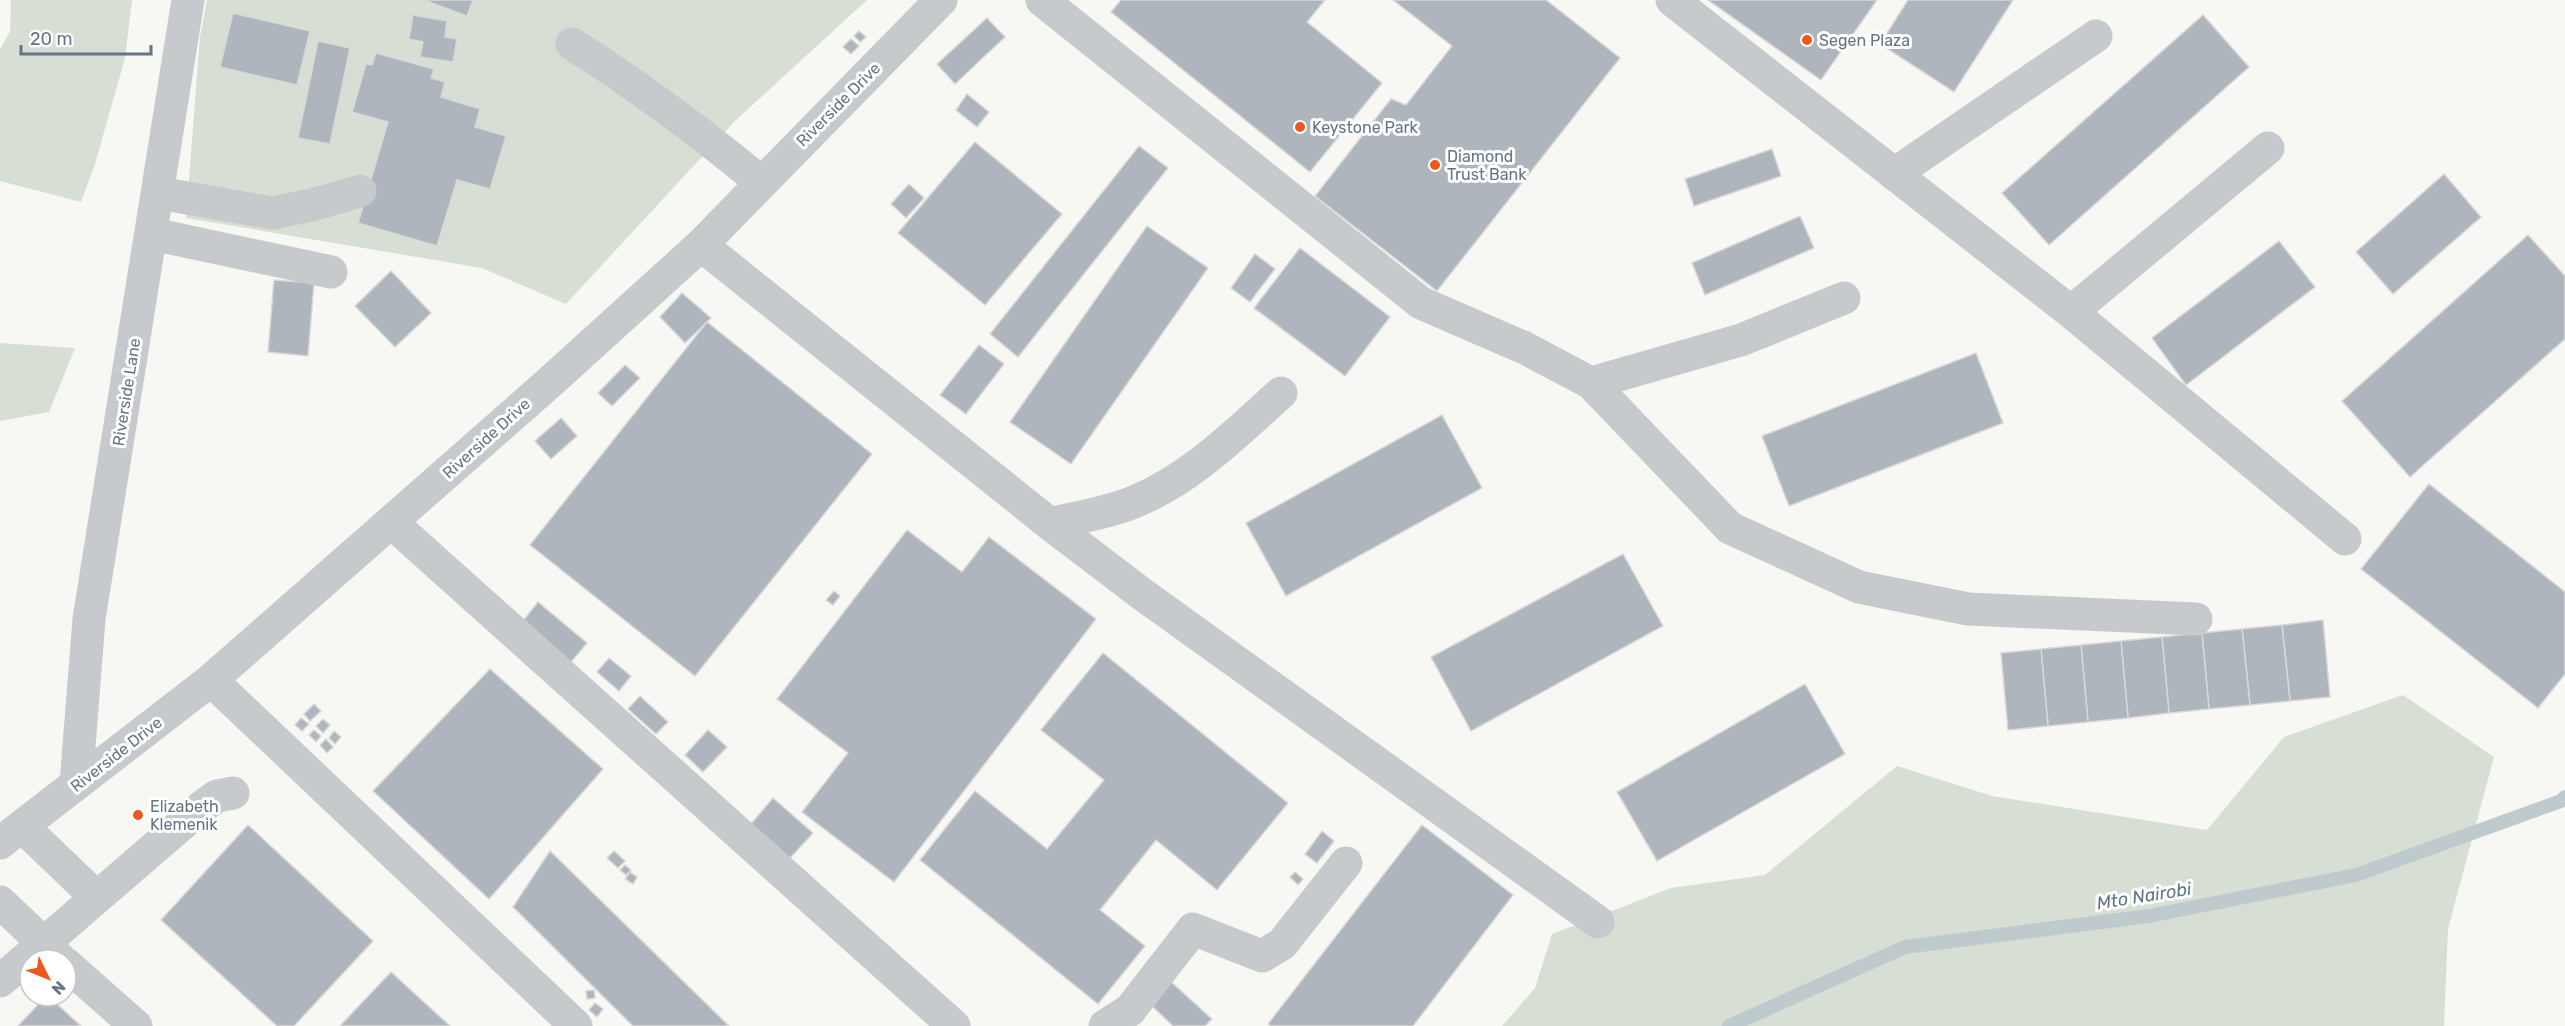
<svg xmlns="http://www.w3.org/2000/svg" width="2565" height="1026" viewBox="0 0 2565 1026" font-family="Rubik,sans-serif">
	<style>
		.green { fill: #d7dfd4 }
		.lines { fill: none; stroke-linecap: round; stroke-linejoin: round }
		.stream { stroke: #bfcacf; stroke-width: 14 }
		.building { fill: #aeb5bc; stroke: #d8d8d6; stroke-width: 1.5 }
		.minor { stroke: #c6cacd; stroke-width: 33 }
		.poi-dot { fill: #ed581d; stroke: #fff; stroke-width: 2 }
		.labels { text-anchor: middle; stroke-width: 6; stroke-linejoin: round; paint-order: stroke }
		.poi-label { font-size: 16px; fill: #647586; stroke: #fff; text-anchor: start }
		.street-label { font-size: 16px; fill: #647586; stroke: #fff }
		.water-label { font-size: 18px; font-style: italic; fill: #5f7783; stroke: #fff }
	</style>
	<rect width="100%" height="100%" fill="#f7f7f3"/>
	<!-- green -->
	<g class="green">
		<path d="M11 0H132L125 58 95 164 81 202 0 181V49L10 32Z"/>
		<path d="M207 0H867L735 121 566 304 482 268 186 218 200 37Z"/>
		<path d="M0 343 75 348 49 412 0 421Z"/>
		<path d="M2403 695 2494 757 2448 929 2444 1026H1502L1535 988 1552 934 1671 888 1765 875 1897 766 1992 796 2207 830 2284 737Z"/>
	</g>
	<g class="lines">
		<!-- stream -->
		<path class="stream" d="M1729 1026 1905 947 2149 916 2356 875 2561 801 2565 797"/>
	</g>
	<!-- building -->
	<g class="building">
		<path d="M424 0H473L467 16Z"/>
		<path d="M1121 0H1325L1307 22 1382 83 1310 172 1111 12Z"/>
		<path d="M1393 0H1546L1620 58 1437 291 1315 196 1391 99 1406 105 1452 46Z"/>
		<path d="M1708 0H1877L1821 80Z"/>
		<path d="M1908 0H2013L1954 92 1880 44Z"/>
		<path d="M233 13 310 31 297 85 220 67Z"/>
		<path d="M413 15 447 21 445 37 457 39 453 62 420 57 423 42 409 39Z"/>
		<path d="M2203 15 2249 67 2049 245 2002 193Z"/>
		<path d="M987 18 1005 37 955 84 937 64Z"/>
		<path d="M859 31 866 37 860 42 854 36Z"/>
		<path d="M851 39 859 46 851 54 843 47Z"/>
		<path d="M318 41 350 48 330 144 298 138Z"/>
		<path d="M376 53 434 69 431 78 445 82 441 97 480 109 475 127 506 136 490 189 457 180 437 246 358 223 388 122 352 112 366 64 372 65Z"/>
		<path d="M967 94 989 112 977 127 956 110Z"/>
		<path d="M975 142 1062 214 985 305 898 233Z"/>
		<path d="M1139 146 1168 168 1018 357 990 334Z"/>
		<path d="M1772 149 1781 176 1694 206 1685 179Z"/>
		<path d="M2444 174 2481 217 2393 294 2356 252Z"/>
		<path d="M909 184 924 198 906 218 891 204Z"/>
		<path d="M1800 216 1814 248 1705 295 1692 263Z"/>
		<path d="M1147 226 1208 268 1071 464 1010 422Z"/>
		<path d="M2528 235 2565 276V339L2410 477 2342 401Z"/>
		<path d="M2279 241 2315 287 2186 385 2152 338Z"/>
		<path d="M1300 248 1390 317 1345 376 1254 308Z"/>
		<path d="M1255 254 1275 269 1250 302 1231 288Z"/>
		<path d="M391 271 431 313 395 347 355 306Z"/>
		<path d="M274 280 314 283 308 356 268 352Z"/>
		<path d="M682 293 711 318 685 343 660 317Z"/>
		<path d="M707 322 872 454 695 676 530 545Z"/>
		<path d="M979 345 1004 364 966 414 940 395Z"/>
		<path d="M1976 353 2003 423 1789 506 1762 436Z"/>
		<path d="M625 365 640 378 612 406 598 393Z"/>
		<path d="M1442 415 1482 488 1286 596 1246 523Z"/>
		<path d="M561 418 577 436 551 459 535 441Z"/>
		<path d="M2429 484 2565 592V674L2538 708 2361 569Z"/>
		<path d="M907 530 962 572 989 537 1096 619 894 882 802 812 848 753 777 699Z"/>
		<path d="M1623 554 1663 626 1471 731 1431 657Z"/>
		<path d="M834 591 840 596 833 605 826 600Z"/>
		<path d="M538 602 587 643 571 662 523 621Z"/>
		<path d="M2323 620 2330 697 2290 701 2282 625Z"/>
		<path d="M2282 625 2290 701 2250 705 2242 629Z"/>
		<path d="M2242 629 2250 705 2209 709 2202 633Z"/>
		<path d="M2202 633 2209 709 2169 713 2162 637Z"/>
		<path d="M2162 637 2169 713 2128 718 2121 641Z"/>
		<path d="M2121 641 2128 718 2088 722 2081 645Z"/>
		<path d="M2081 645 2088 722 2048 726 2041 649Z"/>
		<path d="M2041 649 2048 726 2008 730 2001 653Z"/>
		<path d="M1103 653 1288 803 1217 890 1156 840 1100 910 1145 946 1098 1004 920 860 975 791 1047 849 1104 780 1041 730Z"/>
		<path d="M609 658 631 676 619 691 597 672Z"/>
		<path d="M490 669 603 769 489 899 373 791Z"/>
		<path d="M1805 684 1845 754 1657 861 1617 792Z"/>
		<path d="M640 696 668 722 656 734 628 709Z"/>
		<path d="M314 704 321 711 310 721 304 714Z"/>
		<path d="M301 718 309 724 302 731 295 725Z"/>
		<path d="M323 719 330 725 323 733 316 726Z"/>
		<path d="M314 730 321 736 316 742 309 735Z"/>
		<path d="M708 730 727 747 703 772 685 755Z"/>
		<path d="M334 731 341 737 335 744 329 738Z"/>
		<path d="M326 739 333 747 327 753 320 745Z"/>
		<path d="M773 798 813 833 790 858 751 824Z"/>
		<path d="M248 825 373 941 294 1026H277L161 920Z"/>
		<path d="M1422 825 1513 895 1413 1026H1271L1268 1024Z"/>
		<path d="M1322 831 1334 841 1317 863 1305 854Z"/>
		<path d="M550 851 729 1026H633L513 907Z"/>
		<path d="M614 851 625 861 618 868 607 858Z"/>
		<path d="M625 865 631 870 626 875 620 870Z"/>
		<path d="M630 872 637 877 633 884 625 879Z"/>
		<path d="M1295 872 1303 879 1298 885 1290 877Z"/>
		<path d="M391 972 450 1026H340Z"/>
		<path d="M1169 980 1212 1019 1205 1026H1173L1148 1002Z"/>
		<path d="M594 990 595 998 587 999 586 991Z"/>
		<path d="M46 996H48L81 1026H18Z"/>
		<path d="M595 1003 603 1009 597 1017 589 1010Z"/>
	</g>
	<g class="lines">
		<!-- minor -->
		<g class="minor">
			<path d="M1042 0 1421 303 1525 348 1591 383 1730 528 1859 587 1968 609 2196 619"/>
			<path d="M1672 0 2071 312 2345 539"/>
			<path d="M572 44C639 86 700 132 761 182"/>
			<path d="M1894 174 2096 36"/>
			<path d="M159 193 272 213 312 205 360 191"/>
			<path d="M152 234 331 272"/>
			<path d="M701 245 1050 524 1142 594 1598 922"/>
			<path d="M2071 312 2268 148"/>
			<path d="M1591 383 1741 340 1844 298"/>
			<path d="M391 522 954 1026"/>
			<path d="M1050 524C1078 517 1108 513 1134 502 1191 479 1236 433 1281 393"/>
			<path d="M211 680 576 1026"/>
			<path d="M76 784 89 619 188 0"/>
			<path d="M22 826 96 897"/>
			<path d="M0 843 211 680 550 382 701 245 941 0"/>
			<path d="M0 902 59 958"/>
			<path d="M66 964 136 1026"/>
			<path d="M0 981 203 806 217 796 233 793"/>
			<path d="M1105 1026 1130 1010 1193 929 1262 956 1282 944 1346 863"/>
		</g>
	</g>
	<!-- markers -->
	<g class="poi-dot">
		<circle cx="1807" cy="40" r="6"/>
		<circle cx="1300" cy="127" r="6"/>
		<circle cx="1435" cy="165" r="6"/>
		<circle cx="138" cy="815" r="6"/>
	</g>
	<g class="labels">
		<!-- poi labels -->
		<g class="poi-label">
			<text x="1819" y="46">Segen Plaza</text>
			<text x="1312" y="133">Keystone Park</text>
			<text x="1447" y="162">Diamond<tspan x="1447" dy="18">Trust Bank</tspan></text>
			<text x="150" y="812">Elizabeth<tspan x="150" dy="18">Klemenik</tspan></text>
		</g>
		<!-- street labels -->
		<g class="street-label">
			<text transform="translate(838 104) rotate(-45)" y="6">Riverside Drive</text>
			<text transform="translate(126 392) rotate(-81)" y="6">Riverside Lane</text>
			<text transform="translate(486 438) rotate(-42)" y="6">Riverside Drive</text>
			<text transform="translate(116 754) rotate(-38)" y="6">Riverside Drive</text>
		</g>
		<!-- water labels -->
		<g class="water-label">
			<text transform="translate(2144 896) rotate(-9)" y="6">Mto Nairobi</text>
		</g>
	</g>
	<!-- north arrow -->
	<g transform="translate(48 978) rotate(133)"><circle r="28" fill="#ffffff" stroke="#c1c8cf" stroke-width="1.5"/>
	<path d="M0-4.5L10 22L0 15L-10 22Z" fill="#ed581d"/>
	<text y="-9" font-size="16" font-weight="bold" text-anchor="middle" fill="#647586">N</text>
	</g>
	<!-- scale -->
	<path d="M21 45v9h130v-9" fill="none" stroke="#647586" stroke-width="3"/>
	<text x="30" y="45" font-size="18" fill="#647586" stroke="#ffffff" stroke-width="4.5" paint-order="stroke">20 m</text>
</svg>
